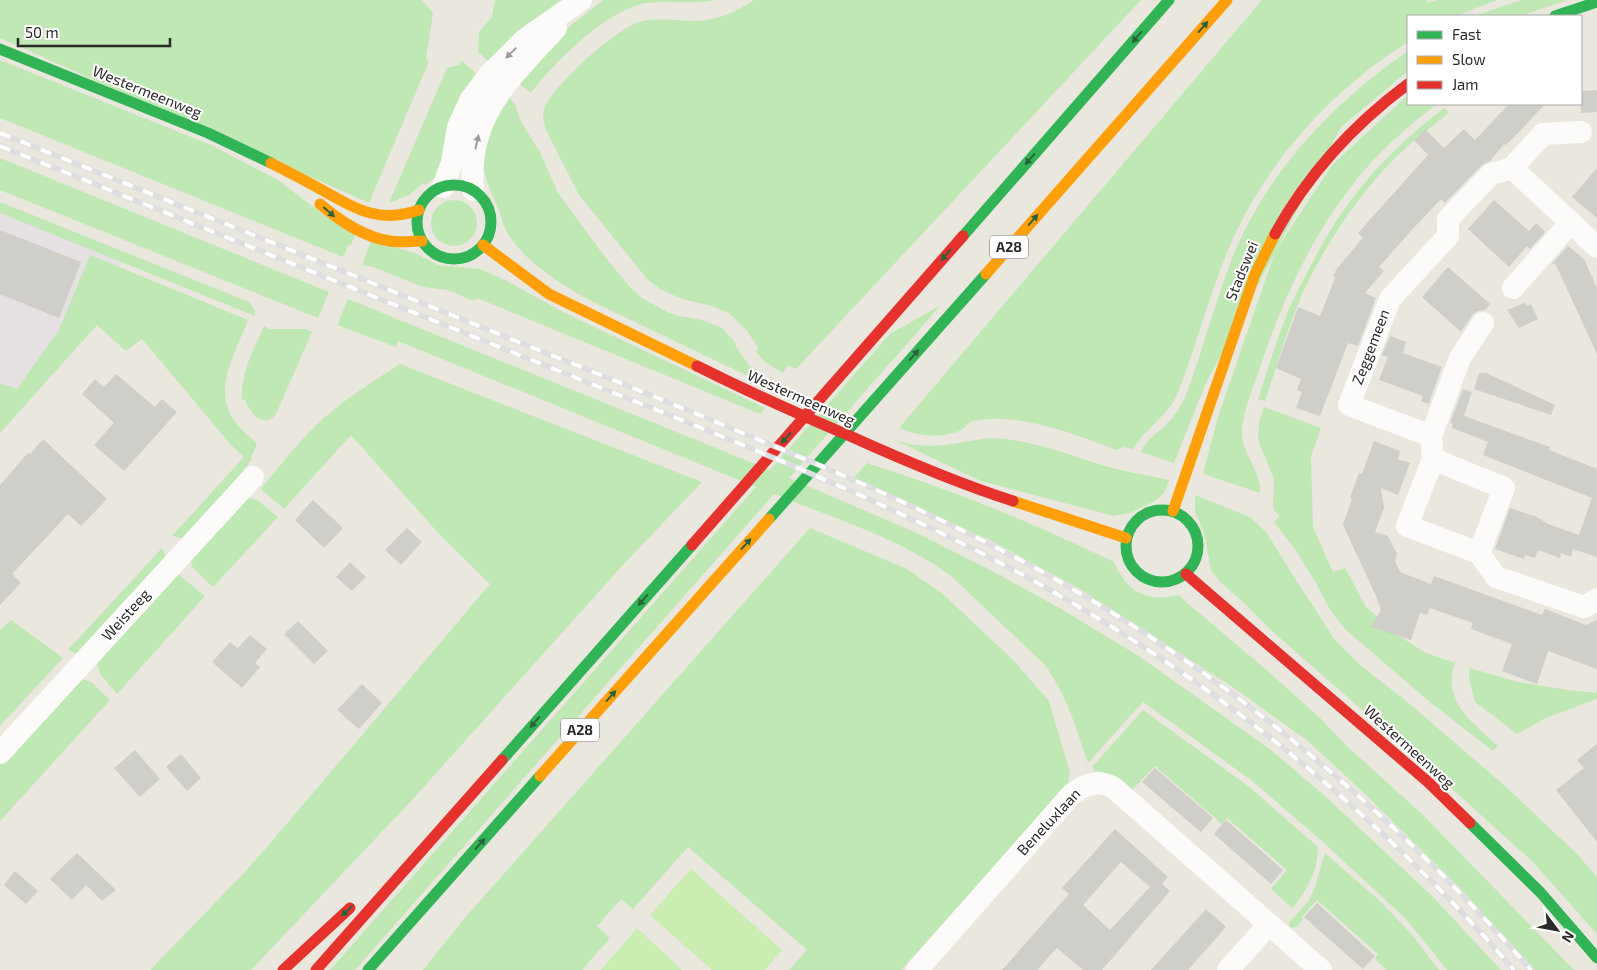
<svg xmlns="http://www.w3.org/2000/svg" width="1597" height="970" viewBox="0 0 1597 970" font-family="'Exo 2',sans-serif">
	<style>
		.industrial { fill: #e5e1e2 }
		.green { fill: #bfe8b4 }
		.pitch { fill: #caedb1 }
		.building { fill: #d0cec8; fill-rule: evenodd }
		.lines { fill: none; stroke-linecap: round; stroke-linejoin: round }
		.street { stroke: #fcfbfa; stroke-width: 22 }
		.fast { stroke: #30b455; stroke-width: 11 }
		.slow { stroke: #ff9f0a; stroke-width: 11 }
		.jam { stroke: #e5322d; stroke-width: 11 }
		.rail-casing { stroke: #dedddf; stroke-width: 5.5 }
		.rail { stroke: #fff; stroke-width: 4; stroke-dasharray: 11; stroke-linecap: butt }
		.oneway { fill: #2c613b }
		.oneway2 { fill: #9e9d9c }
		.labels { text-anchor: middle; stroke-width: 4; stroke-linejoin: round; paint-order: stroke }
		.shield { fill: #fff; stroke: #6a6a6a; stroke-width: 1 }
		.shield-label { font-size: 14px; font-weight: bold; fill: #2a2a2a }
		.street-label { font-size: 15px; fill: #2a2a2a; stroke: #fff }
	</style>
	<rect width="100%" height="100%" fill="#eae7de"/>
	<!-- industrial -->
	<path class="industrial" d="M0 207 125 258 65 345 0 420Z"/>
	<!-- green -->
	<g class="green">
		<path d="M0 0H422L433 13 426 58 429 61 369 203 0 38Z"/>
		<path d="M495 0H566L491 63 478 52 479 32 492 17Z"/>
		<path d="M603 0H716C693 5 670 0 647 3 609 8 553 63 531 93L517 82 561 33Z"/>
		<path d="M754 0H1141L796 369 788 365 783 373 765 362 756 352 758 347 747 331 730 314 712 306 682 299 660 289 648 280 579 195 545 128C544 121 542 115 544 109 552 86 616 29 639 22 657 17 678 21 697 21 718 20 736 12 754 0Z"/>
		<path d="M1262 0H1426L1428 3 1438 0H1497L1456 16H1408V42C1330 91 1264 164 1228 250 1208 298 1196 349 1176 397 1164 419 1145 429 1133 449L1123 447 1117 450C1076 435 1031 417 987 419 982 420 975 420 971 422 967 424 964 429 959 431 940 439 918 436 899 428Z"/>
		<path d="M1521 0H1567L1520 16H1474Z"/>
		<path d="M1408 51V71L1341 127 1205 385 1174 463 1141 452C1145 439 1160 432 1169 422 1175 415 1182 405 1185 397 1190 385 1194 372 1198 361 1209 326 1220 290 1233 256 1268 171 1333 103 1408 51Z"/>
		<path d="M0 60 211 145 278 180 325 216 355 235 351 245 349 244 343 257 0 118Z"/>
		<path d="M462 61 480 77 435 177 426 185 423 183 409 195 389 203 447 68 459 65Z"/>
		<path d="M1408 95V104H1437C1405 128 1374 156 1350 188 1309 241 1281 304 1260 367 1254 386 1244 408 1242 428 1239 452 1262 470 1260 493L1203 474 1218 417 1275 252 1332 165Z"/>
		<path d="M509 97 515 104 521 122 540 152 558 193 602 253 629 286 642 298 667 312 679 316 702 320 722 328 735 342 736 347 749 365 769 381 781 388 779 391 587 299C558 282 520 259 505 228 501 220 500 211 496 203 486 180 479 166 485 141 488 128 502 109 509 97Z"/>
		<path d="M1444 108 1449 113C1431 127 1413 141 1396 157 1356 197 1320 252 1298 304 1285 335 1276 369 1265 401L1258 399C1267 372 1275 345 1285 319 1291 302 1300 287 1308 271 1344 200 1381 157 1444 108Z"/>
		<path d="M0 158 329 292 318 318 0 190Z"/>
		<circle cx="454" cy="223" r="23"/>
		<path d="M0 202 249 302 255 311V316L0 213Z"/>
		<path d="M371 241 415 253 438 265 480 269 505 280 565 313 765 408 760 414 477 298 474 301 448 290 423 287 373 267 362 265Z"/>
		<path d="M90 255 248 320C229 368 204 404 256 442V447L251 457 252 458 242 473 188 539 172 536 244 457 232 446 142 339 126 351 97 325 0 433V383L17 389 59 330Z"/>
		<path d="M348 299 770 470 890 334 941 305 789 478 917 533 994 572 1063 610 1140 657 1271 750 1326 797 1432 896 1501 970H1447L1406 919 1323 842 1251 780 1143 702 1088 763C1076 728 1067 695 1044 664L951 576C900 538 833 518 774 494L355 970H330L756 487 398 341 396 347 337 325Z"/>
		<path d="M264 326 270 329H306L312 332 276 414C263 430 250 413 245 400L242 399C240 374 254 349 264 326Z"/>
		<path d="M400 364 702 482 621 567 413 799 251 970H150L245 872 291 819 490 584 440 535 351 435 284 509 261 489C281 464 301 439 325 417 348 397 375 380 400 364Z"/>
		<path d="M1264 407 1321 428 1311 456 1313 527 1333 572 1345 568 1366 607 1396 634 1426 653 1455 663C1441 702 1474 723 1498 746L1493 751 1431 703 1346 630 1330 610 1316 583 1297 552 1274 522 1280 516 1274 510 1273 506 1274 479 1258 440 1259 422Z"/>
		<path d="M989 438C1032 439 1065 454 1105 466 1126 472 1147 475 1169 480L1164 493 1155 501 1130 513 1114 516 981 481 892 439C927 452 954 443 989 438Z"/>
		<path d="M867 463C952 490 1034 523 1114 562 1126 591 1147 603 1178 595L1270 673 1318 716 1349 748 1423 815 1574 970H1535L1460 888 1368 797 1308 741 1237 690 1080 589 988 539 852 480Z"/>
		<path d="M1195 495 1250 517 1266 532 1296 580 1335 640 1360 665 1405 700 1504 785 1577 854 1597 877V934L1533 862 1439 777 1273 632 1242 601 1221 583 1211 570 1204 533 1195 512Z"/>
		<path d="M243 496 257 500 278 517 213 587 193 568 189 555Z"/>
		<path d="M810 528 907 569 944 595 1013 660 1049 701 1070 773 1068 784 901 970H789L807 950 688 847 633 909 621 899 597 926 610 938 582 970H423L463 920Z"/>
		<path d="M162 548 168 561 80 655 68 650Z"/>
		<path d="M174 571 205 596 117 694 100 674 96 659Z"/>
		<path d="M11 620 63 658 0 726V630Z"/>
		<path d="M1470 668 1518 682 1568 690 1597 693V699L1546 718 1517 734 1475 702 1469 678Z"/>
		<path d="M79 678 91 682 110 700 0 821V763Z"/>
		<path d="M1143 710 1248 786 1317 846C1321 865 1305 895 1292 908L1271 889 1287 870 1227 818 1222 824 1155 766 1132 790C1119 778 1111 772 1093 771L1095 769 1092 767Z"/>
		<path d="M1325 853 1381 902 1413 936 1439 970H1387L1375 959 1378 954 1317 900 1302 917 1303 919 1298 926 1291 928 1289 923 1309 900 1315 887Z"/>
	</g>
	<!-- pitch -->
	<g class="pitch">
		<path d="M691 869 782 950 765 970H712L650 915Z"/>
		<path d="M637 928 682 970H601Z"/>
	</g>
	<!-- building -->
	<g class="building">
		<path d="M1597 90V112L1581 113V91Z"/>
		<path d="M1509 104H1545L1522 129 1506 145 1504 144 1490 161 1482 165 1445 203 1441 199 1409 233 1379 267 1384 271 1365 293 1376 298 1358 346 1348 343 1320 416 1296 408 1302 392 1297 390 1301 379 1276 368 1298 307 1320 316 1335 278 1333 276 1336 272 1335 271 1363 238 1358 233 1428 155 1414 140 1425 129 1444 148 1464 129 1475 140Z"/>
		<path d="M1597 168V218L1572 197Z"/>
		<path d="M1494 200 1529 231 1536 223 1545 232 1530 249 1527 246 1509 267 1468 229Z"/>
		<path d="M0 230 81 262 59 318 0 294Z"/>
		<path d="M1568 246 1584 259 1597 288V354L1555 263 1551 265Z"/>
		<path d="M1448 267 1490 304 1485 310 1478 311 1472 315 1461 332 1422 297Z"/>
		<path d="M1525 303 1527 306 1531 304 1538 319 1519 328 1507 310Z"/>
		<path d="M1390 336 1406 342 1403 353 1442 367 1427 408 1428 404 1421 401 1423 396 1379 380 1388 357 1382 355Z"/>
		<path d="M1479 373H1486L1555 405 1551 415 1474 389Z"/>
		<path d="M116 374 155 407 162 399 177 412 124 471 94 445 114 423 82 394 95 379 104 387Z"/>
		<path d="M1463 389 1472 392 1464 416 1550 447 1549 450 1597 469V557L1573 549 1571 557 1561 553 1560 558 1538 550 1535 558 1525 555 1524 559 1495 549 1510 508 1537 517 1548 524 1579 535 1592 498 1483 455 1488 442 1452 428 1453 424 1450 423Z"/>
		<path d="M43 439 107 499 81 526 68 514 12 574 21 583 0 605V485L28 453 30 454Z"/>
		<path d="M1374 441 1400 451 1398 459 1410 463 1398 495 1381 488 1384 508 1375 532 1388 536 1397 554 1395 561 1400 572 1431 584 1434 576 1542 615 1545 609 1586 625 1597 620V669L1548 651 1537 684 1502 671 1512 644 1471 629 1473 623 1430 608 1427 615 1420 613 1411 640 1371 627 1381 610 1376 596 1343 525 1352 499 1350 498 1359 473 1362 474Z"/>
		<path d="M313 500 343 528 324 548 295 520Z"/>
		<path d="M407 528 422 542 401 565 385 550Z"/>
		<path d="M350 562 366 577 352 591 336 577Z"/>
		<path d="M298 621 328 651 314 664 284 634Z"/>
		<path d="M250 635 267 649 255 663 260 667 242 688 212 662 230 642 238 648Z"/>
		<path d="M362 684 382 703 359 729 337 710Z"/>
		<path d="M1597 744V842L1556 790 1584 768 1577 760Z"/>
		<path d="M135 750 160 779 140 797 114 768Z"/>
		<path d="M181 754 201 778 187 791 166 767Z"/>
		<path d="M1155 768 1213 818 1201 832 1142 782Z"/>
		<path d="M1226 820 1283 870 1271 884 1214 834Z"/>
		<path d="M1115 829 1168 877 1162 884 1170 891 1102 970H1083L1057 948 1037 970H1002L1069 894 1062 888ZM1121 862 1150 887 1110 930 1083 905Z"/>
		<path d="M77 853 116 890 102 901 86 885 72 900 50 879Z"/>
		<path d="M15 871 38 891 26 904 4 885Z"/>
		<path d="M1317 903 1375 956 1363 969 1304 917Z"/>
		<path d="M1206 909 1226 927 1188 970H1151Z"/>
	</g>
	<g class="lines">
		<!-- street -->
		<g class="street">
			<path d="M1512 168 1597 247"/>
			<path d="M443 187 452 162 458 127 471 99 489 75 524 40 581 0"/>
			<path d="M473 190C472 174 472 156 477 140 488 95 526 62 556 28"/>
			<path d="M1513 288 1571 222"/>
			<path d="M1483 323 1460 358 1431 436 1433 459 1407 526 1479 553 1496 577 1584 607 1597 599"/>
			<path d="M1431 436 1349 405 1390 299 1448 236V219L1491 174 1512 168 1543 134 1581 132"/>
			<path d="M1433 459 1504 488 1479 553"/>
			<path d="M0 753 253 477"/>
			<path d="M917 970 1072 794C1086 784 1097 779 1114 788L1321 970"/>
			<path d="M1228 970 1269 924"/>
		</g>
		<!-- fast -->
		<g class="fast">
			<path d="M1555 16 1597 2"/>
			<path d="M0 49 208 133 271 163"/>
			<circle cx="454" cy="222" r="37"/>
			<path d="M963 236 1169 0"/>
			<circle cx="1162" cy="546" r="36"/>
			<path d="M769 519 986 274"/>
			<path d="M502 760 692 545"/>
			<path d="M1470 823 1541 893 1597 958"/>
			<path d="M368 970 540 776"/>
		</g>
		<!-- slow -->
		<g class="slow">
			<path d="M271 163C288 172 305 180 322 190 356 209 379 224 419 210"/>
			<path d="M320 204C340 221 363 237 390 241 400 243 412 241 422 241"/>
			<path d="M483 245 549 294 697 366"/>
			<path d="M986 274 1227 0"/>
			<path d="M1013 501 1126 538"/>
			<path d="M1173 511 1255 274 1275 234"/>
			<path d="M540 776 769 519"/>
		</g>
		<!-- jam -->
		<g class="jam">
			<path d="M1275 234C1308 174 1353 125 1408 84"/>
			<path d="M697 366C747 391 798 414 850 436 903 460 957 483 1013 501"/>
			<path d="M692 545 963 236"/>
			<path d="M1186 574 1428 782 1470 823"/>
			<path d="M283 970 350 908"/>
			<path d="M316 970 502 760"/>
		</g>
		<!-- rail casing -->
		<g class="rail-casing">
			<g id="rail">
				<path d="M0 133C184 207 367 281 551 355 639 390 727 426 814 463 901 500 987 540 1069 587 1244 688 1398 818 1531 970"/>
				<path d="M0 146C181 219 363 292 544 365 701 428 861 489 1010 568 1201 670 1372 806 1514 970"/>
			</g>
		</g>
		<!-- rail -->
		<use href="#rail" class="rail"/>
	</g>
	<!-- one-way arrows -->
	<defs><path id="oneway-solid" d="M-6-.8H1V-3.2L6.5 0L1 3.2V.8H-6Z" transform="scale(1.25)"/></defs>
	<g class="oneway">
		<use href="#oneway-solid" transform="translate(1203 27) rotate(-49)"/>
		<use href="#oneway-solid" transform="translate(1137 37) rotate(131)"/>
		<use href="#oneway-solid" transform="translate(1030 159) rotate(131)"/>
		<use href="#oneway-solid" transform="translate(329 212) rotate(41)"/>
		<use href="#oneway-solid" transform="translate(1033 220) rotate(-49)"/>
		<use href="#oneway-solid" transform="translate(946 255) rotate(131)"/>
		<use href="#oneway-solid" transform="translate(914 355) rotate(-49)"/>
		<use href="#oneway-solid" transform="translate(786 438) rotate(132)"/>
		<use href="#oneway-solid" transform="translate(746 544) rotate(-48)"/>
		<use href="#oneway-solid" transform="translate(643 600) rotate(131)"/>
		<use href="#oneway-solid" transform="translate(611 696) rotate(-48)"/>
		<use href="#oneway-solid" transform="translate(535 722) rotate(131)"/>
		<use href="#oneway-solid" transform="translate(480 844) rotate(-48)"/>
		<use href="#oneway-solid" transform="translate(347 911) rotate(137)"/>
	</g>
	<g class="oneway2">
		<use href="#oneway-solid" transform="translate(511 53) rotate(134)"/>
		<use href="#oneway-solid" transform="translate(477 142) rotate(-77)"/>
	</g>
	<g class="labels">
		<!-- shield labels -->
		<g class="shield">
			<rect x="990" y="235.5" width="38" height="23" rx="4"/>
			<rect x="561" y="718.5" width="38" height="23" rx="4"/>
		</g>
		<g class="shield-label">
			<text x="1009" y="252">A28</text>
			<text x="580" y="735">A28</text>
		</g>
		<!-- street labels -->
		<g class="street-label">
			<text transform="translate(147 92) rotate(22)" y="5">Westermeenweg</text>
			<text transform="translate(1242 271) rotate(-68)" y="5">Stadswei</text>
			<text transform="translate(1371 347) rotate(-69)" y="5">Zeggemeen</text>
			<text transform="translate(801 398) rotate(24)" y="5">Westermeenweg</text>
			<text transform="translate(126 615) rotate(-48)" y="5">Weisteeg</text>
			<text transform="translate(1409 747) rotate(42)" y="5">Westermeenweg</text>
			<text transform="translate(1049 822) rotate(-47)" y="5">Beneluxlaan</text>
		</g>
	</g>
	<!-- legend -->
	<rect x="1407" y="15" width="175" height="90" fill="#ffffff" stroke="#aaaaaa"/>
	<rect x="1417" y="31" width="25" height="8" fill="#30b455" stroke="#aaaaaa"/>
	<text x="1452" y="40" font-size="15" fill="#2a2a2a">Fast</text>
	<rect x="1417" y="56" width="25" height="8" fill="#ff9f0a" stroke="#aaaaaa"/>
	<text x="1452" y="65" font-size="15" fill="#2a2a2a">Slow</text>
	<rect x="1417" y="81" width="25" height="8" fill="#e5322d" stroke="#aaaaaa"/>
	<text x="1452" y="90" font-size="15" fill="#2a2a2a">Jam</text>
	<!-- north arrow -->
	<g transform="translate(1557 930) rotate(122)" stroke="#ffffff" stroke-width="4" paint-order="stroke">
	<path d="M0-4L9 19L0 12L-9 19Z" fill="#2a2a2a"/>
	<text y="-8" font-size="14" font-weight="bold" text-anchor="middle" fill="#2a2a2a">N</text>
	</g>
	<!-- scale -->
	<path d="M18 38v8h152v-8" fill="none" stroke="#2a2a2a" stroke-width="2.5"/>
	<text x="25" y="38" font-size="15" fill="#2a2a2a" stroke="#ffffff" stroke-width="4" paint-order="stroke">50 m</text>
</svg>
